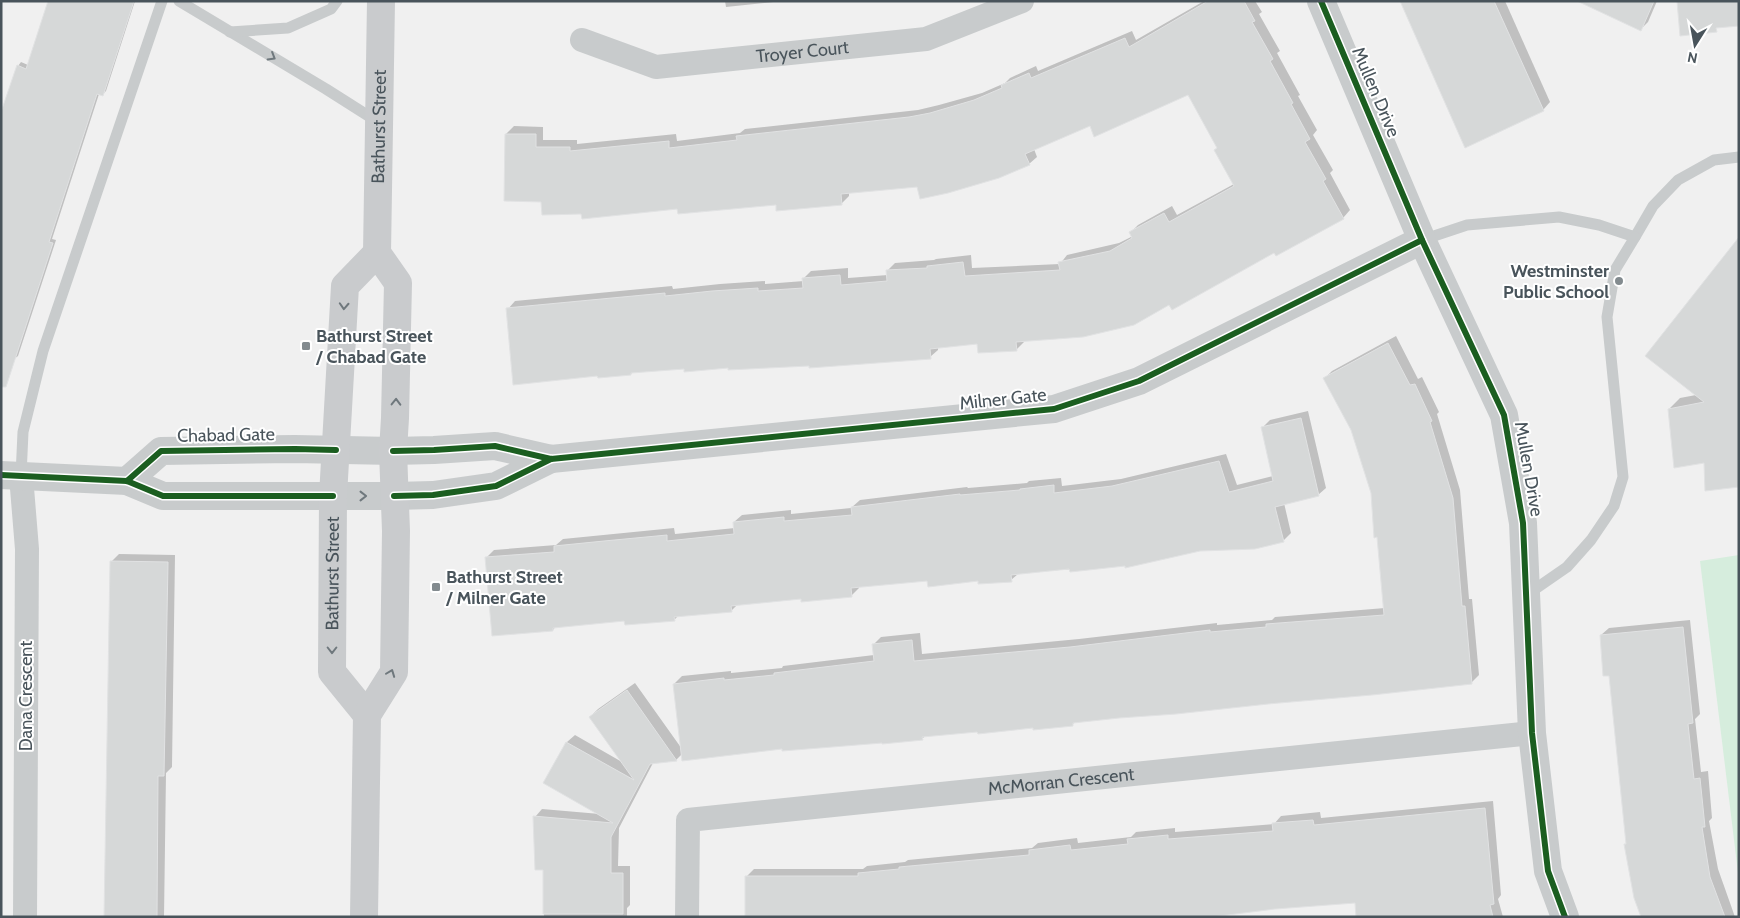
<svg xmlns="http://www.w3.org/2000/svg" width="1740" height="918" viewBox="0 0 1740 918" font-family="Cabin,sans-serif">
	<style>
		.green { fill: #d6eddd }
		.shadow { fill: #0003 }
		.building { fill: #d6d8d8; stroke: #e1e2e3 }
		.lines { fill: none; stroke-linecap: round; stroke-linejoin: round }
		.service { stroke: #c8cbcc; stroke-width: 11 }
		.minor { stroke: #c8cbcc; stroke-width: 24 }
		.tertiary { stroke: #c8cbcc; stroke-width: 28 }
		.secondary { stroke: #c9cbcd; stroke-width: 28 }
		.cycleway-casing { stroke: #fff; stroke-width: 9 }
		.cycleway { stroke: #1b5e20; stroke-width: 6 }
		.oneway { stroke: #6f787d }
		.poi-dot { fill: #838b8f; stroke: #fff; stroke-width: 2 }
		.labels { text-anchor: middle; stroke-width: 4; stroke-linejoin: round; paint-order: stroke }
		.street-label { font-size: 18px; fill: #49545b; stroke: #fff }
		.poi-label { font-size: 18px; font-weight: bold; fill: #49545b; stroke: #fff; text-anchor: start }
	</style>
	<rect width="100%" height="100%" fill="#f0f0f0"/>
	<!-- green -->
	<path class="green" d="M1739 555V881L1700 561Z"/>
	<!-- shadow -->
	<g class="shadow">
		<path d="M49 1H135L106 91 102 95 99 94 52 239 56 240 18 356 14 359 18 66 21 62 28 65Z"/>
		<path d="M725 1H782L726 7Z"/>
		<path d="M1204 1H1255L1262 12 1259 14 1280 51 1277 53 1300 95 1298 96 1317 130 1313 135 1333 170 1330 173 1350 210 1343 218 1170 303 1024 340V342L1016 350 978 343 938 347V350L930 357 810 364 685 368 633 372 631 374 508 309 515 301 672 286 673 289 720 284 765 281V284L804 281 803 279 811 271 848 268V278L888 275 887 271 895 263 934 260 936 259 971 255 972 268 1060 264 1067 255 1119 243 1133 236 1131 232 1138 225 1172 206 1177 215 1234 184 1218 148 1189 94 1090 125 1034 149 1037 157 1029 164 918 186 849 192V196L842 203H777L582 213 542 201 506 134 514 126 543 127V140H577V144L676 134 677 141 740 133 745 129 918 110 939 105 982 93 1005 83 1010 78 1036 66 1038 71 1132 31 1136 40Z"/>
		<path d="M1401 1H1505L1550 102 1543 110Z"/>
		<path d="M1584 1H1657L1648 22 1640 30Z"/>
		<path d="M1739 239 1705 461 1669 409 1680 398 1696 395Z"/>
		<path d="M1396 336 1418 379 1422 377 1439 412 1437 414 1460 490 1469 599H1472L1479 675 1471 683 1076 721 1072 725 1034 726 925 736 922 739 682 754 676 760 653 763 619 828 618 866H630V905L627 908V917H544V868L535 817 542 809 600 814 545 783 567 742 575 735 622 762 590 717 598 709 635 683 682 749 674 684 682 676 731 671V673L782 668 783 666 874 655 873 645 881 637 920 633 922 654 1079 639 1217 623V625L1272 620 1275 617 1385 608 1379 536 1372 493 1352 430 1324 379 1332 371Z"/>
		<path d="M1308 411 1326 488 1318 495 1284 503 1291 533 1283 541 1199 549 1126 565 1019 573 1011 580 928 579 859 586V588L851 596 802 597 738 604 731 611 679 615 674 620H626L556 626 553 630 486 558 494 550 556 545 563 539 674 528 675 534 735 528 734 522 742 515 791 510V514L851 508 860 500 967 487 968 488 1027 483 1029 481 1061 478 1062 486 1121 479 1226 454 1237 485 1273 476 1262 428 1270 420Z"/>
		<path d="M119 554 175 555 172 767 166 773 164 917H106L111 562Z"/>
		<path d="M1690 620 1700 714 1695 719 1701 772 1708 771 1712 818 1709 821 1718 869 1735 917H1643L1627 843 1610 674 1601 635 1609 628Z"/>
		<path d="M1493 801 1501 895 1498 899 1503 917H1420L1411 897 1328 903 1198 917H747V876L754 869H863L867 866 905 862 908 860 1032 848 1038 843 1077 838 1078 843 1131 837 1136 832 1175 828V832L1274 824 1281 816 1320 812 1321 818Z"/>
	</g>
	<!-- building -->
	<g class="building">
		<path d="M48 1H134L103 96 97 94 49 242 53 243 6 387H1V112L17 65 26 69Z"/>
		<path d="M1208 1H1244L1255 21 1252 22 1273 59 1270 61 1293 103 1291 104 1310 139 1305 142 1326 179 1323 181 1344 219 1276 256 1274 253 1172 310 1169 305 1134 325 1083 337 1016 342 1017 351 978 353 977 344 930 349 931 359 809 368V366L728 370V368L684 372V369L631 373V375L598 378 597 376 513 385 506 308 665 293V296L712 291 758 288V291L803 288 802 278 840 275 841 285 887 281 886 270 927 268V266L963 262 965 276 1060 270 1058 262 1110 251 1132 238 1129 232 1164 213 1169 222 1234 186 1214 150 1217 148 1188 95 1094 137 1090 126 1025 154 1030 165 999 178 948 193 920 199 917 187 841 194 842 205 776 211V205L678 214 677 209 582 219 581 214 542 215 541 202 504 201 505 134H536V147H570V151L669 141V148L737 140 736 136 909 117 930 113 974 100 1002 88 1001 85 1029 73 1031 78 1125 38 1129 47Z"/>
		<path d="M1400 1H1494L1544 111 1465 148Z"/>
		<path d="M1577 1H1654L1641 31Z"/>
		<path d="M1677 1H1739V26L1716 28 1717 32 1680 36Z"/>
		<path d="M1739 237V487L1705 491 1704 463 1674 468 1668 409 1704 402 1645 356Z"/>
		<path d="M1388 343 1410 385 1415 384 1432 421 1430 422 1453 498 1462 606H1465L1472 684 1372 695 1268 704 1176 714 1119 718 1073 723V726L1033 730V728L978 734 977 732 922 737 923 740 882 744V743L782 751V749L682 761 673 684 724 678V680L774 675V673L874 661 872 644 912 640 914 661 1070 647 1210 630V632L1266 627V624L1384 615 1377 537 1374 538 1371 493 1351 430 1323 378Z"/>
		<path d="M1301 418 1319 496 1275 507 1284 542 1255 549 1200 551 1125 568V566L1070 572 1069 569 1011 575 1012 582 978 584V581L928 587 927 581 851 588 852 597 801 602V599L731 606 732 612 674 617 675 621 625 625 624 621 553 628V631L492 636 485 557 554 552V546L604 541 667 535V541L734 534 733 522 784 517V521L852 515 851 507 960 494V495L1020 490V489L1054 485V493L1112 486 1219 461 1229 492 1273 481 1261 427Z"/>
		<path d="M110 561 168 562 164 776H158L157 917H104Z"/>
		<path d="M1683 627 1693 723 1688 724 1694 779 1700 778 1705 827H1702L1710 877 1725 917H1641L1634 898 1624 844H1626L1609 676H1603L1600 635Z"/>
		<path d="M627 690 677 761 650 764 611 837V873H623V914H543V870H535L533 816 613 823 543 783 566 742 634 780 589 717Z"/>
		<path d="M1485 808 1494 904 1490 905 1493 917H1356L1355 903 1275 909 1212 917 745 916V876H858V873L899 869V867L1029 855V850L1070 845 1071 850 1128 844 1127 839 1168 835V839L1273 831 1272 823 1313 820 1314 825Z"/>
	</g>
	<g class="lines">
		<!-- service -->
		<g class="service">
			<path d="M179 1 326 89 378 122"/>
			<path d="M230 32 288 28 331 9 337 1"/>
			<path d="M1422 240 1467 225 1559 217 1599 225 1635 237 1653 206 1678 180 1714 160 1739 157"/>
			<path d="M21 476 23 432 43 351 162 1"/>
			<path d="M1528 594 1567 567 1591 540 1614 506 1623 477 1607 317 1615 270 1635 237"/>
		</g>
		<!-- minor -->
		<g class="minor">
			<path id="s1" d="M582 40 656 67 926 39 1022 1"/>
			<path d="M21 476 27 549 25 917"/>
			<path id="s2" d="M687 917 688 820 1532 733"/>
		</g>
		<!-- tertiary -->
		<g class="tertiary">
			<path d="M1321 1 1422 240 1504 415 1523 523 1532 733 1548 871 1565 917"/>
			<path d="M1 475 127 481 163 496H394L433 495 496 486 551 459"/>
			<path d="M127 481 161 451 295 449 393 451 434 450 495 446 551 459 1054 409 1139 381 1422 240"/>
		</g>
		<!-- secondary -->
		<g class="secondary">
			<path id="s3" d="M367 715 332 672 333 496 345 286 377 253"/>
			<path id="s4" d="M364 917 367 715 394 672 396 531 393 451 395 418 398 283 377 253 381 1"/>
		</g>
		<!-- cycleway casing -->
		<g class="cycleway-casing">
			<g id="cycleway">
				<path d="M1321 1 1422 240 1504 415 1523 523 1532 733 1548 871 1565 917"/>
				<path d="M393 451 434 450 495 446 551 459 1054 409 1139 381 1422 240"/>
				<path d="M1 475 127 481 163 496H333"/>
				<path d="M127 481 161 451 295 449 336 450"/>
				<path d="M394 496 433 495 496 486 551 459"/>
			</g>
		</g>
		<!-- cycleway -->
		<use href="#cycleway" class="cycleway"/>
	</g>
	<!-- one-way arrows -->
	<defs><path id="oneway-chevron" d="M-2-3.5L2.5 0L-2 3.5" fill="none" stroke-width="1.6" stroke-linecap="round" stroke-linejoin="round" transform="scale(1.25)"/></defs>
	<g class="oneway">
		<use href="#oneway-chevron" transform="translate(272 57) rotate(31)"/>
		<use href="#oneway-chevron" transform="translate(344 306) rotate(93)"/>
		<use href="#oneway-chevron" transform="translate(396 402) rotate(-89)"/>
		<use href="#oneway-chevron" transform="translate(363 496)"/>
		<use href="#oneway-chevron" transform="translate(332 650) rotate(90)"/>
		<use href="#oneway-chevron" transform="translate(391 673) rotate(-69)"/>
	</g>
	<!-- markers -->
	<g class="poi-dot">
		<circle cx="1619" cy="281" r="5"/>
		<rect x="301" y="341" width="10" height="10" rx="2.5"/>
		<rect x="431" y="582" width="10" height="10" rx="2.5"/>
	</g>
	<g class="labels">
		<!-- street labels -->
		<g class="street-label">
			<text dy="6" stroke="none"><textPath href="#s1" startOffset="226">Troyer Court</textPath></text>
			<text transform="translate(1376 92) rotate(67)" y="6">Mullen Drive</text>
			<text dy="6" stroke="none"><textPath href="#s4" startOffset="805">Bathurst Street</textPath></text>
			<text transform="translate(1003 399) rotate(-6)" y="6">Milner Gate</text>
			<text transform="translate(226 435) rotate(-1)" y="6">Chabad Gate</text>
			<text transform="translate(1529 469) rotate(80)" y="6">Mullen Drive</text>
			<text dy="6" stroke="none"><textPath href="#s3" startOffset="154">Bathurst Street</textPath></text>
			<text transform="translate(26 696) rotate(-90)" y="6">Dana Crescent</text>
			<text dy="6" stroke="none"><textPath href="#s2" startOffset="472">McMorran Crescent</textPath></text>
		</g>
		<!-- poi labels -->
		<g class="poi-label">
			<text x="1609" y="277" text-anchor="end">Westminster<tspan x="1609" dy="21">Public School</tspan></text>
			<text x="316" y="342">Bathurst Street<tspan x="316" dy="21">/ Chabad Gate</tspan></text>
			<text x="446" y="583">Bathurst Street<tspan x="446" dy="21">/ Milner Gate</tspan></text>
		</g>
	</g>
	<!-- border -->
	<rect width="1740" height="918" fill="none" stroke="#49545b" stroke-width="5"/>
	<!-- north arrow -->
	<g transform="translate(1695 45) rotate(191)" stroke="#ffffff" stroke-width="4" paint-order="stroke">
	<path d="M0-4L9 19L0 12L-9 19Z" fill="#49545b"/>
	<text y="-8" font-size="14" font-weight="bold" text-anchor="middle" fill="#49545b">N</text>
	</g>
</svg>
